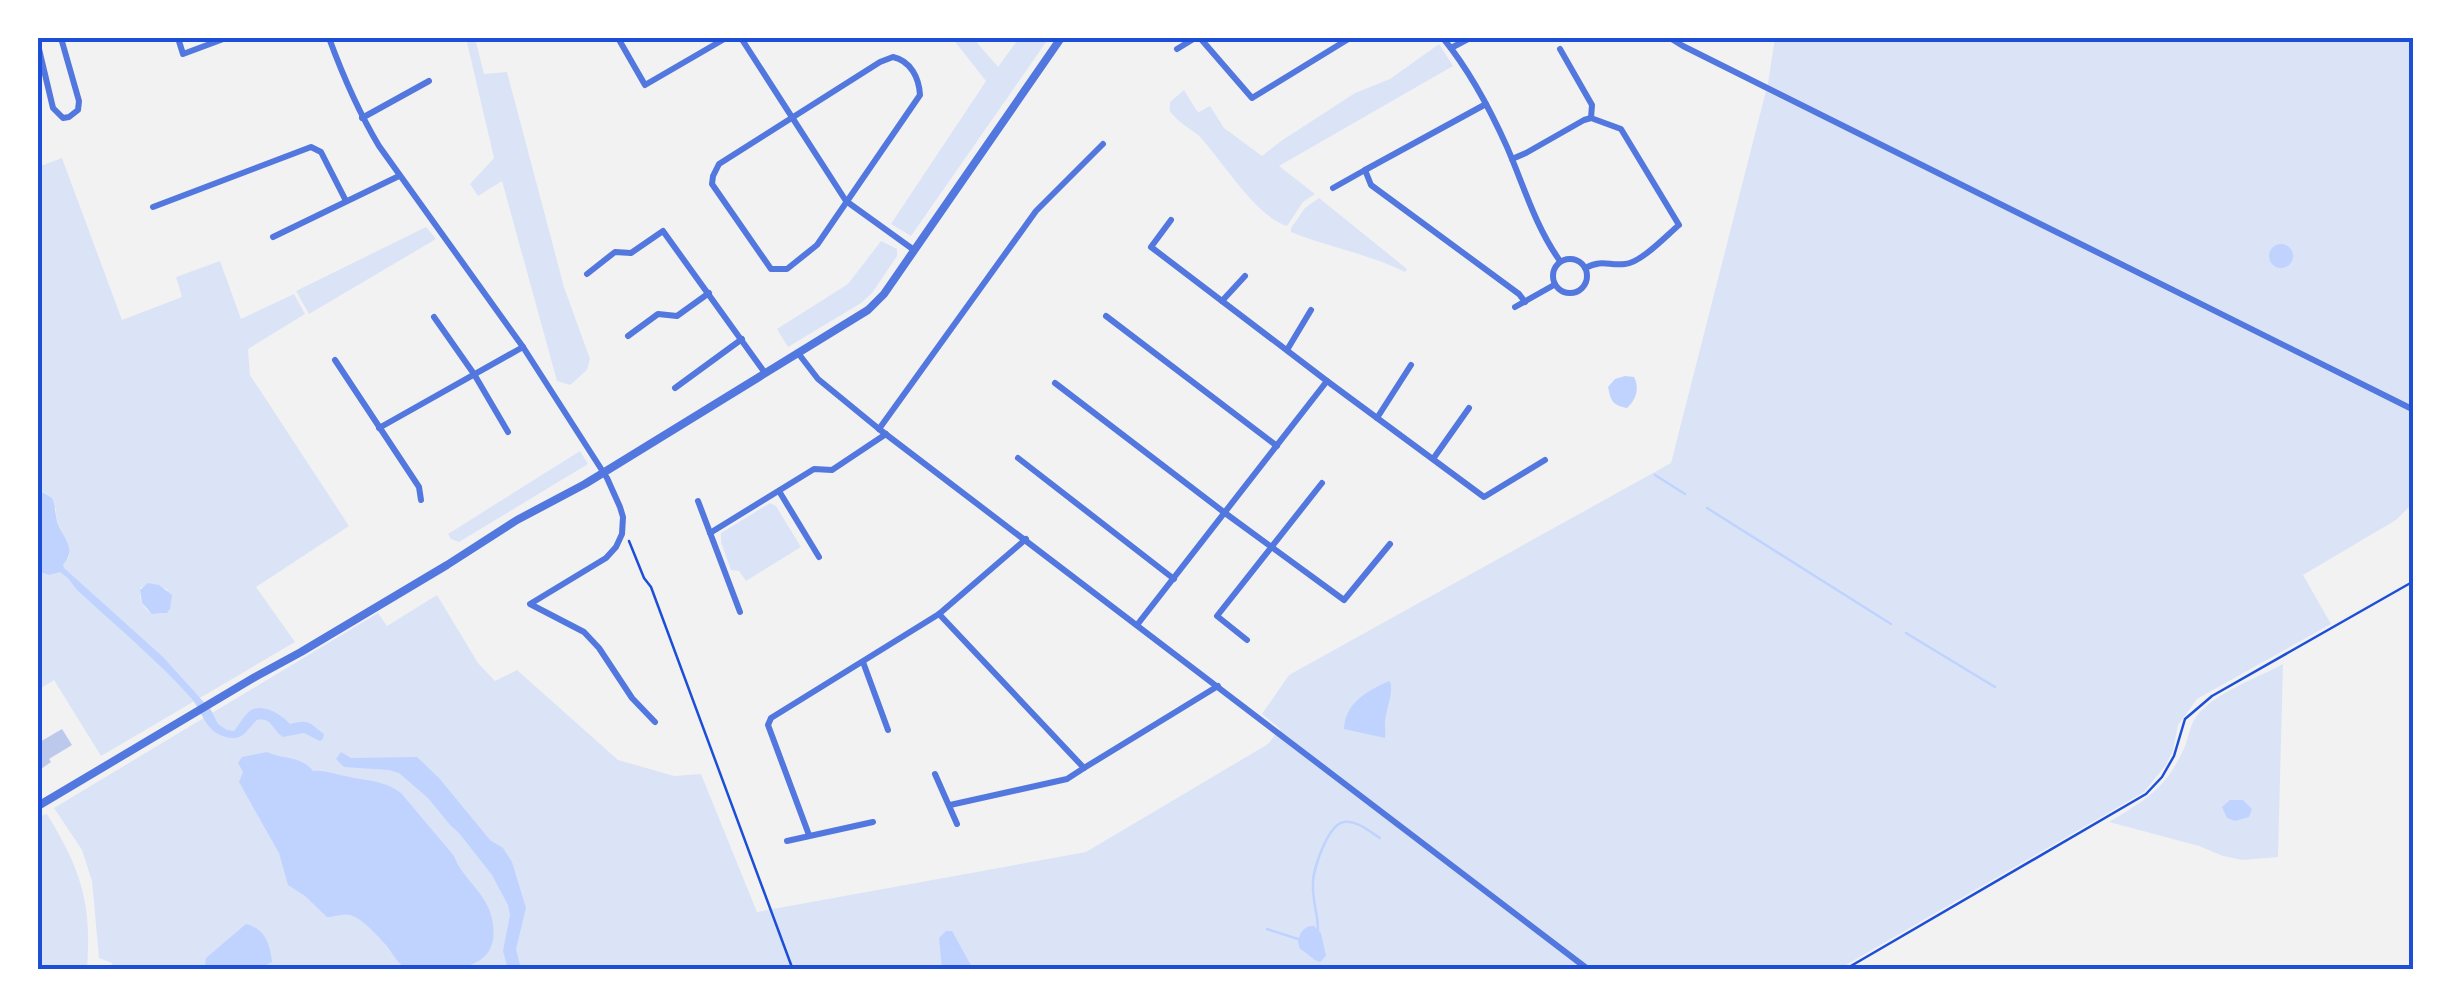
<svg xmlns="http://www.w3.org/2000/svg" width="2451" height="1007" viewBox="0 0 2451 1007" font-family="Inter,sans-serif">
	<style>
		.green { fill: #dbe4f7; fill-rule: evenodd }
		.water { fill: #bfd3fe }
		.lines { fill: none; stroke-linecap: round; stroke-linejoin: round }
		.stream { stroke: #bfd3fe; stroke-width: 2.5 }
		.building { fill: #bdc9ec }
		.path { stroke: #1d4ed8; stroke-width: 2.5 }
		.minor { stroke: #5277de; stroke-width: 6 }
		.tertiary { stroke: #5277de; stroke-width: 8 }
		.neatline { fill: none; stroke: #1d4ed8; stroke-width: 4 }
	</style>
	<rect width="100%" height="100%" fill="#f2f2f2"/>
	<!-- green -->
	<g class="green">
		<path d="M466 38H475L484 74 507 72 564 287 590 359 587 370 570 385 557 381 502 181 478 196 470 184 494 158Z"/>
		<path d="M952 38H973L998 67 1019 38H1049L911 236 891 224 986 81Z"/>
		<path d="M1775 38H2413V503L2396 520 2303 575 2331 624 2197 699 2178 725 2173 750 2166 765 2144 792 1839 969H111L112 963 99 958 92 881 82 850 54 808 378 613 387 626 437 595 478 663 495 681 517 670 618 760 674 776 701 774 757 912 1086 852 1268 744 1280 729 1262 714 1289 675 1671 463 1768 83Z"/>
		<path d="M1439 44 1453 66 1279 166 1315 194 1303 202 1287 226C1256 217 1222 160 1199 136 1191 129 1181 124 1174 116 1168 110 1170 110 1170 102L1184 90 1197 111 1199 112 1210 106 1224 128 1262 156 1281 141 1355 93 1390 79Z"/>
		<path d="M62 158 122 320 182 297 176 277 220 261 241 319 294 294 305 314 248 349 250 375 349 526 256 587 295 642 101 756 54 680 38 690V565H63L69 557C69 539 55 527 56 509L44 493 38 490V167ZM141 587 167 589 169 611C152 621 136 605 141 587Z"/>
		<path d="M1319 198 1407 269 1405 272C1369 254 1328 247 1291 232V228L1305 208Z"/>
		<path d="M426 227 436 239 309 314 296 291Z"/>
		<path d="M881 241 897 249V256L872 293 861 303 788 347 777 329 848 284Z"/>
		<path d="M580 451 588 464 459 542 451 539 448 534Z"/>
		<path d="M770 503 776 506 801 547 746 581 739 571 731 570 721 542V533Z"/>
		<path d="M2283 664 2278 857 2242 860 2223 856 2199 846 2109 822C2144 801 2164 790 2182 753 2188 742 2189 726 2196 717 2213 693 2258 678 2283 664Z"/>
		<path d="M47 814C81 870 92 903 87 969H38V817Z"/>
	</g>
	<!-- water -->
	<g class="water">
		<circle cx="2281" cy="256" r="12"/>
		<path d="M1625 376 1634 377C1640 388 1636 400 1627 408 1612 405 1611 401 1608 387L1615 379Z"/>
		<path d="M38 490 52 498C56 507 55 516 58 524 64 540 77 548 63 565L64 568 163 657 211 710 218 724 227 730 234 731C239 725 245 714 251 710 265 703 282 715 290 724 311 719 308 723 324 734L323 739 320 741 304 733 283 737C272 730 272 717 257 720 246 730 243 742 226 737 204 731 204 713 191 698 156 659 115 625 77 590L68 578 60 572 49 575 38 571Z"/>
		<path d="M148 583 159 585 172 595 170 609 167 613 152 614 142 603 140 590Z"/>
		<path d="M1389 681 1391 684C1392 696 1388 704 1386 715 1384 723 1386 730 1385 738L1344 729C1345 703 1367 691 1389 681Z"/>
		<path d="M267 752C283 760 300 755 313 771 324 770 334 774 345 776 366 781 384 780 401 793L454 856C462 878 485 892 491 915 502 957 476 969 438 970 428 970 416 971 407 968 396 963 393 953 386 945 377 935 362 918 350 915 343 913 334 917 327 917L305 896 288 885 279 853 239 782 243 772 238 763 242 757Z"/>
		<path d="M341 752 351 758 417 757 439 778 490 840 503 848 512 862 526 908 516 949 521 969H508L503 951 510 915 508 905 492 875 459 833 451 826 428 798 399 773 389 770 344 767 336 759Z"/>
		<path d="M2230 800H2243L2252 809 2249 817 2235 821 2227 818 2222 807Z"/>
		<path d="M246 924C266 929 270 945 272 962L259 969H207L205 966 206 958Z"/>
		<path d="M1314 926 1321 933 1326 956 1320 962C1312 960 1308 953 1300 949L1298 942C1299 933 1305 925 1314 926Z"/>
		<path d="M946 931H952L973 969H942L939 938Z"/>
	</g>
	<g class="lines">
		<!-- stream -->
		<g class="stream">
			<path d="M1655 475 1685 494"/>
			<path d="M1707 508 1891 624"/>
			<path d="M1906 633 1995 687"/>
			<path d="M1267 929 1298 939"/>
			<path d="M1318 930C1318 915 1312 899 1313 883 1313 869 1328 824 1344 822 1357 820 1370 832 1380 838"/>
		</g>
	</g>
	<!-- building -->
	<path class="building" d="M62 729 72 745 49 759 51 762 38 771V753L42 750 38 743Z"/>
	<g class="lines">
		<!-- path -->
		<g class="path">
			<path d="M629 541 644 578 651 587 793 970"/>
			<path d="M1844 970 2146 794 2162 777 2174 756 2185 719 2212 696 2414 581"/>
		</g>
		<!-- minor -->
		<g class="minor">
			<path d="M178 38 183 54 226 38"/>
			<path d="M329 38C343 76 358 111 379 146L523 347 607 478 620 507 623 517 622 534 616 547 606 558 530 604 584 632 599 648 632 698 655 722"/>
			<path d="M618 38 645 85 726 38"/>
			<path d="M741 38 846 201 914 250"/>
			<path d="M1200 38 1252 98 1350 38"/>
			<path d="M1443 38C1469 70 1490 109 1507 147 1524 186 1535 226 1560 261"/>
			<path d="M1670 38 1683 46 2414 410"/>
			<path d="M38 45 53 108 63 118 69 117 78 110 79 101 61 38"/>
			<path d="M1451 48 1470 38"/>
			<path d="M1177 49 1195 38"/>
			<path d="M1560 49 1592 105 1591 118"/>
			<path d="M893 57C911 61 919 78 920 95L817 245 787 269H771L712 184 713 176 719 164 880 62Z"/>
			<path d="M1486 104 1365 170 1371 185 1519 294 1525 302"/>
			<path d="M362 118 429 81"/>
			<path d="M1512 159 1526 153 1584 120 1591 118 1621 129 1679 225C1667 235 1641 263 1625 264 1608 266 1603 259 1585 268"/>
			<path d="M1333 188 1365 170"/>
			<path d="M153 207 311 147 321 152 346 201"/>
			<path d="M273 237 399 176"/>
			<circle cx="1570" cy="276" r="17"/>
			<path d="M587 274 615 252 631 253 663 231 765 373"/>
			<path d="M1222 301 1245 276"/>
			<path d="M1515 307 1554 285"/>
			<path d="M1106 316 1277 446"/>
			<path d="M434 317 474 374 508 432"/>
			<path d="M628 336 658 314 677 316 709 293"/>
			<path d="M1287 350 1311 310"/>
			<path d="M798 353 818 379 879 429 1589 970"/>
			<path d="M335 360 419 487 421 500"/>
			<path d="M1327 381 1484 497 1545 460"/>
			<path d="M1055 383 1225 513 1344 600 1390 544"/>
			<path d="M675 388 742 339"/>
			<path d="M1377 418 1411 365"/>
			<path d="M379 428 523 347"/>
			<path d="M879 429 1036 211 1103 144"/>
			<path d="M1018 458 1174 579"/>
			<path d="M1433 459 1469 408"/>
			<path d="M779 491 819 557"/>
			<path d="M698 501 740 612"/>
			<path d="M710 533 814 469 832 470 886 434"/>
			<path d="M939 614 1084 768 1218 686"/>
			<path d="M1137 625 1327 381 1151 247 1171 220"/>
			<path d="M1247 640 1217 616 1322 483"/>
			<path d="M863 662 888 730"/>
			<path d="M935 774 957 824"/>
			<path d="M950 805 1067 779 1084 768"/>
			<path d="M809 835 768 725 771 718 939 614 1026 539"/>
			<path d="M787 841 873 822"/>
		</g>
		<!-- tertiary -->
		<path class="tertiary" d="M38 806 255 677 301 652 447 565 517 520 585 484 868 310 884 294 1061 38"/>
	</g>
	<!-- border -->
	<rect width="2451" height="1007" fill="none" stroke="#ffffff" stroke-width="80"/>
	<rect x="40" y="40" width="2371" height="927" class="neatline"/>
</svg>
